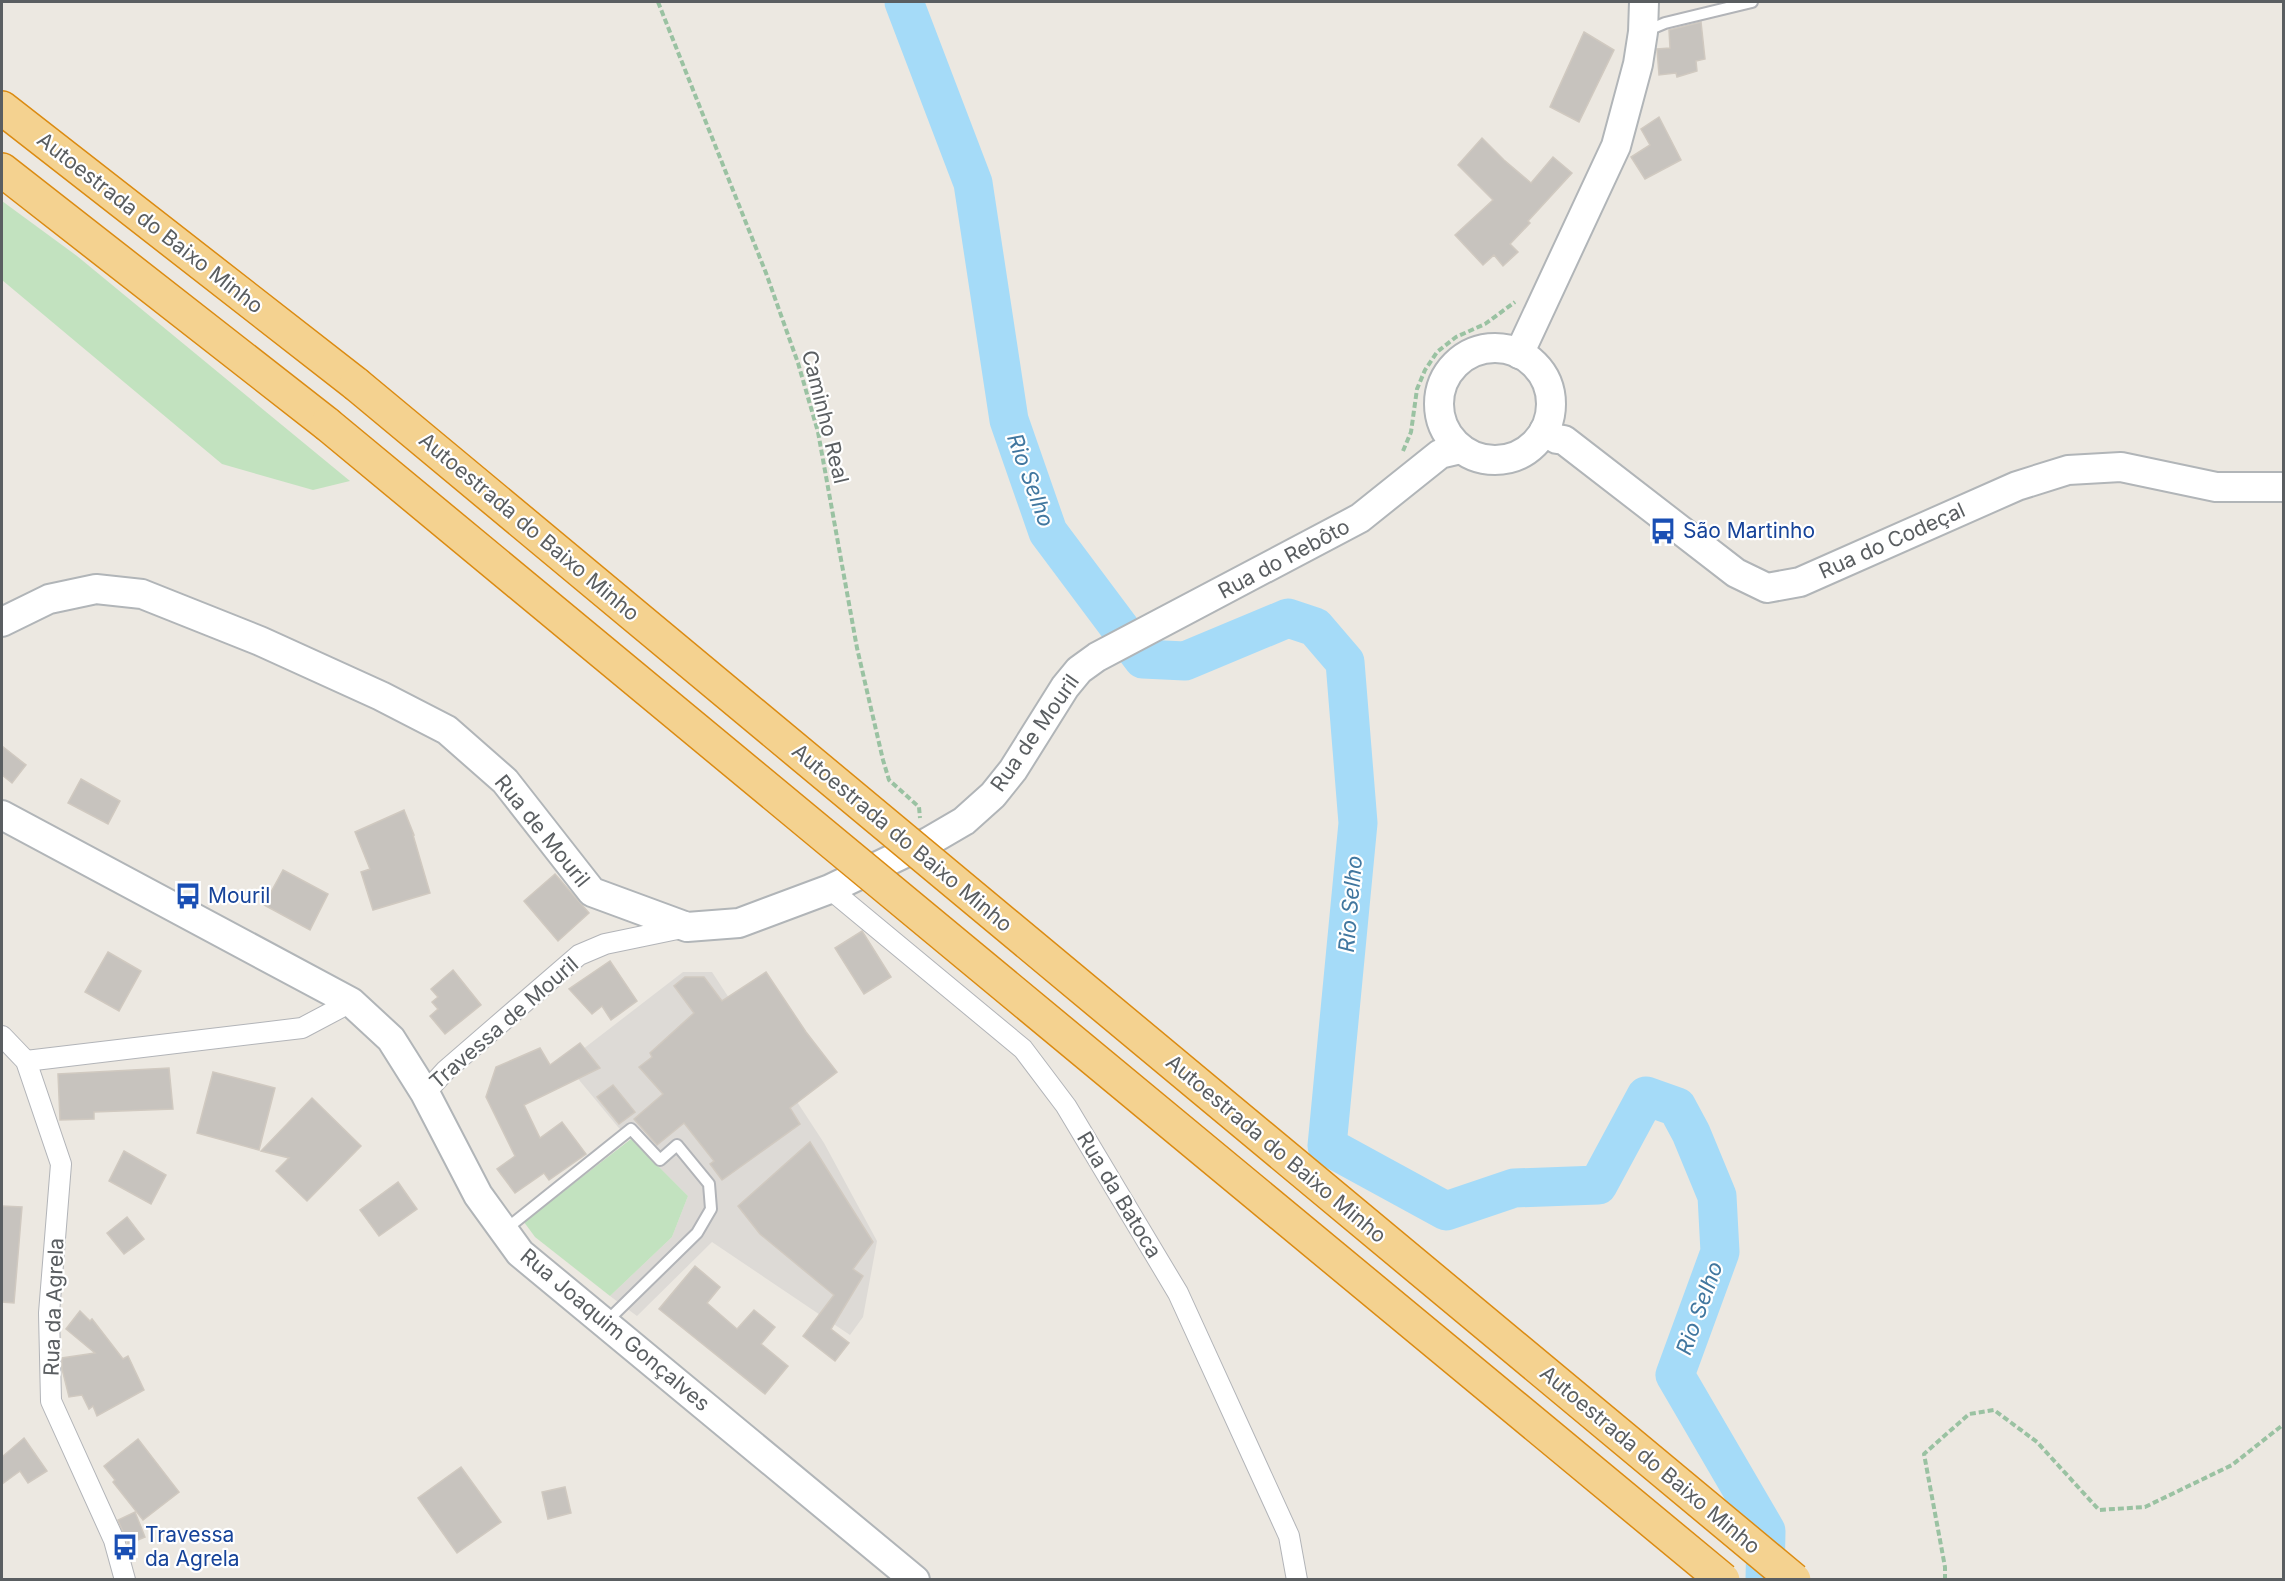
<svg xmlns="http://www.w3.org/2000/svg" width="2285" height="1581" viewBox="0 0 2285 1581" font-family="Inter,sans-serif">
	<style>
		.industrial { fill: #dddad6 }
		.green { fill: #c2e2bf }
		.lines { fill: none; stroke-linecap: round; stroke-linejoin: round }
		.river { stroke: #a5dbf8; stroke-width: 39 }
		.building { fill: #c7c3be; stroke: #d0c9c0; stroke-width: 1.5 }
		.lane-casing { stroke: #b2b4b8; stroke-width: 14 }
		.street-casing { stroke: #b2b4b8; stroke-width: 22 }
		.secondary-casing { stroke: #b1b5b8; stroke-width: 32 }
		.highway-casing { stroke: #db8b12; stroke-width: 36 }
		.path { stroke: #9ac2a2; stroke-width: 4; stroke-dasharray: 6 3; stroke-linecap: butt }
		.lane { stroke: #fff; stroke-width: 10 }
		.street { stroke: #fff; stroke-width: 20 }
		.secondary { stroke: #fff; stroke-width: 28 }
		.highway { stroke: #f4d290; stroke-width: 33 }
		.highway-bridge-casing { stroke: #db8b12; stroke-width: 36; stroke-linecap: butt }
		.highway-bridge { stroke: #f4d290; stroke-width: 33 }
		.labels { text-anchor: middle; stroke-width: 4.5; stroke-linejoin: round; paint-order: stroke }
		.street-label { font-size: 21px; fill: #5a5e61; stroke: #fff }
		.transit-label { font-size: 21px; fill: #164399; stroke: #fff; text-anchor: start }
		.water-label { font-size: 22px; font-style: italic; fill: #41779f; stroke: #fff }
	</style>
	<rect width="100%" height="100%" fill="#ece8e1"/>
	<!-- industrial -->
	<path class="industrial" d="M683 972H712L824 1143 877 1241 863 1317 850 1335 712 1242 637 1316 610 1296 672 1237 688 1196 618 1127 565 1063Z"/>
	<!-- green -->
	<g class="green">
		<path d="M2 201 77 256 350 481 313 490 222 464 2 280Z"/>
		<path d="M631 1139 688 1196 672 1237 610 1296 535 1237 524 1222Z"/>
	</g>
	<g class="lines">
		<!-- river -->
		<path class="river" d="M904 2 973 183 1009 420 1048 532 1143 659 1185 661 1288 618 1315 627 1345 662 1358 823 1327 1146 1446 1211 1514 1188 1598 1185 1646 1096 1677 1107 1691 1133 1717 1196 1720 1252 1675 1375 1766 1531 1765 1580"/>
	</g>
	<!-- building -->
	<g class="building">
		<path d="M1701 22 1705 59 1696 61 1697 71 1677 77 1676 73 1659 75 1657 49 1670 48 1669 30Z"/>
		<path d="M1584 32 1614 50 1579 122 1550 107Z"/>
		<path d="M1659 117 1681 160 1645 179 1631 157 1650 145 1641 129Z"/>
		<path d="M1482 138 1504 160 1531 183 1553 157 1572 173 1528 221 1530 223 1510 244 1518 252 1503 266 1494 255 1483 265 1455 235 1493 200 1458 165Z"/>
		<path d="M2 746 26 765 12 783 2 775Z"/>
		<path d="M81 779 120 801 108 824 68 803Z"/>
		<path d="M404 810 414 835H413L430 893 373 910 361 872 370 869 355 832Z"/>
		<path d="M283 870 328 894 310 930 264 905Z"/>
		<path d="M555 874 589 913 558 941 524 901Z"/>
		<path d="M862 931 891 977 864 994 835 948Z"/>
		<path d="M108 952 141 971 119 1011 85 992Z"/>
		<path d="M610 961 637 1001 611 1020 602 1006 592 1014 569 989Z"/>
		<path d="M453 970 481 1005 445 1034 430 1016 438 1009 432 1002 438 997 431 989Z"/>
		<path d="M766 972 806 1032 837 1072 790 1108 800 1124 722 1180 710 1164 714 1161 684 1123 657 1145 634 1119 663 1094 639 1067 652 1057 650 1053 694 1013 674 986 685 977H704L722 1001Z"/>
		<path d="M580 1043 600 1068 524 1105 540 1138 562 1122 586 1154 549 1180 544 1173 515 1193 497 1169 515 1156 486 1097 496 1067 540 1048 550 1065Z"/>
		<path d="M169 1068 173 1109 94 1112V1119L60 1120 58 1074Z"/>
		<path d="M213 1072 275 1088 259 1150 197 1133Z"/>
		<path d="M613 1085 635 1112 619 1124 597 1097Z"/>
		<path d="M312 1098 361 1146 307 1201 276 1171 289 1158 261 1151Z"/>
		<path d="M810 1142 873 1242 853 1269 863 1276 831 1329 849 1343 835 1361 803 1336 834 1295 760 1234 738 1206Z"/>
		<path d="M124 1151 166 1175 151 1204 109 1181Z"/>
		<path d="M398 1182 417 1209 379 1236 360 1210Z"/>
		<path d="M2 1206 22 1207 14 1303 2 1302Z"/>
		<path d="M127 1217 144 1239 124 1254 107 1233Z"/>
		<path d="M695 1266 720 1287 707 1303 737 1329 754 1310 775 1327 761 1344 788 1366 765 1394 659 1309Z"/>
		<path d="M80 1311 90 1321 92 1319 123 1359 128 1356 144 1390 97 1416 93 1406 89 1409 82 1395 69 1397 62 1369V1358L95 1353 66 1329Z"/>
		<path d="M24 1438 47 1471 28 1483 20 1471 2 1484V1457Z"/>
		<path d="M138 1439 179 1492 143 1520 113 1482 115 1480 104 1466Z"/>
		<path d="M461 1467 501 1522 457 1553 418 1498Z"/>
		<path d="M565 1487 571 1513 548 1519 542 1492Z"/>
		<path d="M135 1512 145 1537 128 1544 118 1520Z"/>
	</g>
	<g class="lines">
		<!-- lane casing -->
		<g class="lane-casing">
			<g id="lane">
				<path d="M1646 31 1665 23 1752 2"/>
				<path d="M506 1229 631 1129 660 1160 677 1145 709 1184 711 1209 697 1233 605 1323"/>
			</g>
		</g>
		<!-- street casing -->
		<g class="street-casing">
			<g id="street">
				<path d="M830 889 1023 1049 1066 1106 1178 1293 1289 1536 1297 1580"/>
				<path d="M2 1036 26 1061 61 1164 49 1313 51 1401 114 1540 125 1580"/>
				<path d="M26 1061 302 1028 351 1002"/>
				<path d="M425 1093 446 1070 579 955 605 944 687 927"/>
			</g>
		</g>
		<!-- secondary casing -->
		<g class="secondary-casing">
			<g id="secondary">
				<circle cx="1495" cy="404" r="56"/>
				<path d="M1519 354 1616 146 1638 64 1643 32 1644 2"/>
				<path d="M1544 431 1557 439 1564 440 1736 573 1767 588 1800 582 2017 486 2068 470 2121 467 2216 487H2284"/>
				<path d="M2 622 49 599 96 589 142 594 260 641 381 696 447 730 505 781 592 892 687 927 739 923 830 889 928 842 964 821 993 795 1013 770 1065 687 1079 670 1097 657 1360 518 1440 454 1461 449"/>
				<path d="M2 815 351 1002 391 1039 425 1093 478 1195 520 1253 915 1580"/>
			</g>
		</g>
		<!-- highway casing -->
		<g class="highway-casing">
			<g id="highway">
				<path d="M2 108 356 384"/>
				<path d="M2 170 327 424"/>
			</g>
		</g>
		<!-- path -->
		<g class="path">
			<path d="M658 2 766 273 798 363 818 432 857 648 883 760 889 780 919 807 920 818"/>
			<path d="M1403 451 1411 432 1417 389 1425 370 1437 352 1456 337 1485 324 1515 302"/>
			<path d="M1945 1580V1567L1924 1454 1969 1414 1994 1410 2037 1442 2099 1510 2145 1507 2232 1465 2284 1424"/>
		</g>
		<!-- lane -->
		<use href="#lane" class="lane"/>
		<!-- street -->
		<use href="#street" class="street"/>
		<!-- secondary -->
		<use href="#secondary" class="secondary"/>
		<!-- highway -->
		<use href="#highway" class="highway"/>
		<!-- highway-bridge casing -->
		<g class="highway-bridge-casing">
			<g id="highway-bridge">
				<path d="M356 384 1794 1580"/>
				<path d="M327 424 1723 1580"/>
			</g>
		</g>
		<!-- highway-bridge -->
		<use href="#highway-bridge" class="highway-bridge"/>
	</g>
	<!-- icons -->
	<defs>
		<g id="bus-bare" transform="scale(2.07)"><path d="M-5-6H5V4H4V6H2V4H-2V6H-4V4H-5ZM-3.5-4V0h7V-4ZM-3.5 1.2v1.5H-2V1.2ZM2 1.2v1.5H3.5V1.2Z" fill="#1a4fb4" stroke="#fff" stroke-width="2.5" paint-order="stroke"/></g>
	</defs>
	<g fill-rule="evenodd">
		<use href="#bus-bare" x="1663" y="531"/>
		<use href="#bus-bare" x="188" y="896"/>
		<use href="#bus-bare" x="125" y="1547"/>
	</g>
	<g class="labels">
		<!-- street labels -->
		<g class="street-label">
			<text transform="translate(150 223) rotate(38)" y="7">Autoestrada do Baixo Minho</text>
			<text transform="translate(825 417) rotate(76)" y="7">Caminho Real</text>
			<text transform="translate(529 527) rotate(40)" y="7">Autoestrada do Baixo Minho</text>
			<text transform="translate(1892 541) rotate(-24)" y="7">Rua do Codeçal</text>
			<text transform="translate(1284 559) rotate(-28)" y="7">Rua do Rebôto</text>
			<text transform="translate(1035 733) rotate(-55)" y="7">Rua de Mouril</text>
			<text transform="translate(542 831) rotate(51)" y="7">Rua de Mouril</text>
			<text transform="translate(902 838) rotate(40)" y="7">Autoestrada do Baixo Minho</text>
			<text transform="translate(504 1023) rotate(-41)" y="7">Travessa de Mouril</text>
			<text transform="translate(1276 1149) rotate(40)" y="7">Autoestrada do Baixo Minho</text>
			<text transform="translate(1119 1195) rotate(59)" y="7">Rua da Batoca</text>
			<text transform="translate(54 1307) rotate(-88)" y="7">Rua da Agrela</text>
			<text transform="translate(615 1330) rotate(40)" y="7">Rua Joaquim Gonçalves</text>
			<text transform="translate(1650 1460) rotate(40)" y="7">Autoestrada do Baixo Minho</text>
		</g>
		<!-- transit labels -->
		<g class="transit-label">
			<text x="1683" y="538">São Martinho</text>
			<text x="208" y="903">Mouril</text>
			<text x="145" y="1542">Travessa<tspan x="145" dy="24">da Agrela</tspan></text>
		</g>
		<!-- water labels -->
		<g class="water-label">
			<text transform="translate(1031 480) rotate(70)" y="8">Rio Selho</text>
			<text transform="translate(1350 904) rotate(-85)" y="8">Rio Selho</text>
			<text transform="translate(1699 1308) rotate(-70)" y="8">Rio Selho</text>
		</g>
	</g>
	<!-- border -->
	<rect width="2285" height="1581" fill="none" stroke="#5a5e61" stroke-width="6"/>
</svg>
